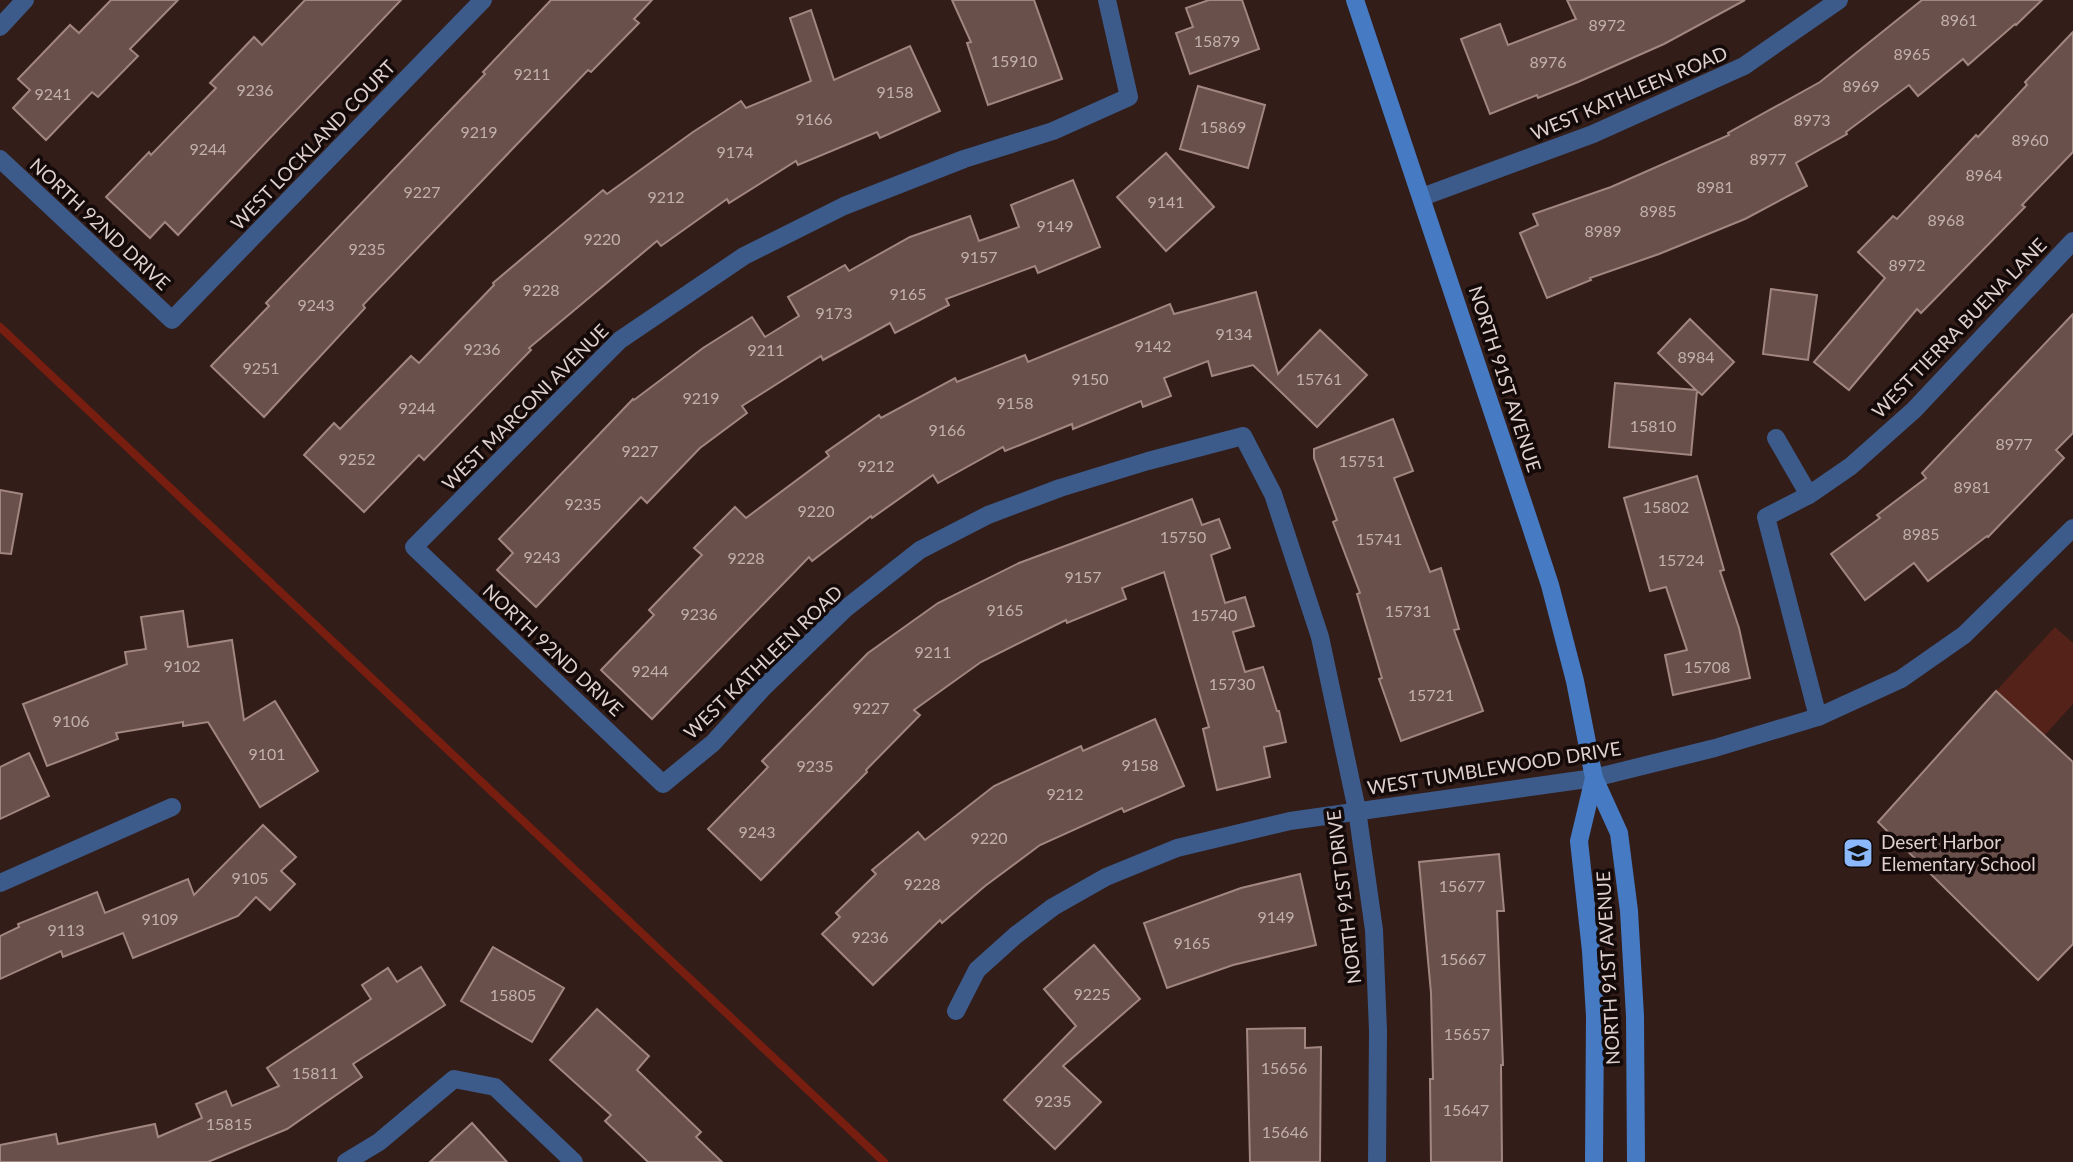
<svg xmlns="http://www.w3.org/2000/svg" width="2073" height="1162" viewBox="0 0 2073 1162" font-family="Lato,sans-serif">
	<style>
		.green { fill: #552219 }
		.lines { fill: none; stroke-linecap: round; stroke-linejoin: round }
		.stream { stroke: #781e10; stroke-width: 8 }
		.building { fill: #6a504b; stroke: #a28680; stroke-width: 2 }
		.minor { stroke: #3c5b8a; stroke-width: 18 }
		.secondary { stroke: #467ac3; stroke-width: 18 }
		.labels { text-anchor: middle; stroke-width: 7; stroke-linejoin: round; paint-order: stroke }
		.number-label { font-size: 16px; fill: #c2b0ac }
		.street-label { font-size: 19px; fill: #dfd0cd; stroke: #140a09 }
		.poi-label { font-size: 19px; fill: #dfd0cd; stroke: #140a09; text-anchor: start }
	</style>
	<rect width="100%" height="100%" fill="#331d19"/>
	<!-- green -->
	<path class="green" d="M2055 627 2073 643V704L2044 736 1996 691Z"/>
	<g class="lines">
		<!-- stream -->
		<path class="stream" d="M0 327 884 1162"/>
	</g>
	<!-- building -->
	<g class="building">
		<path d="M111 0H178L130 49 138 56 98 97 92 92 46 140 13 108 30 90 18 79 70 25 79 33Z"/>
		<path d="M305 0H401L178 235 165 222 150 238 106 197 149 152 151 155 216 88 210 83 254 37 262 45Z"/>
		<path d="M551 0H652L634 19 639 23 591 72 588 70 363 305 365 308 264 417 211 366 269 306 266 303 485 74 483 72Z"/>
		<path d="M952 0H1034L1062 79 988 105 967 43 971 42Z"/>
		<path d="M1209 0H1242L1259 49 1190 74 1176 33 1193 27 1186 8Z"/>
		<path d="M1567 0H1745L1664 44 1578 82 1538 98 1537 95 1490 114 1461 39 1500 24 1508 45 1576 19Z"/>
		<path d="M1922 0H2042L2016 25 2015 24 1968 65 1963 59 1918 96 1909 85 1846 132 1847 134 1796 163 1807 186 1745 219 1659 254 1590 278 1591 280 1547 298 1520 233 1538 225 1533 214 1611 187 1729 135 1728 133 1820 82Z"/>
		<path d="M811 10 834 80 910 46 940 111 880 138 877 132 798 165 796 161 729 203 727 199 661 246 657 241 529 348 531 350 424 460 419 455 364 512 304 455 334 423 340 429 411 356 419 363 494 285 493 283 603 190 607 194 693 132 741 101 746 108 811 81 790 18Z"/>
		<path d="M2073 32V152L2022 205 2025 207 1921 313 1917 309 1849 390 1814 362 1885 278 1858 252 1893 216 1897 219 1976 135 1978 137 2027 85 2025 82Z"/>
		<path d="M1198 86 1265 105 1248 168 1180 149Z"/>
		<path d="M1166 153 1214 207 1166 251 1117 197Z"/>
		<path d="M1073 180 1100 247 1038 273 1035 266 946 299 949 305 895 333 890 323 823 360 821 356 742 406 747 413 700 448 647 503 641 497 536 607 497 570 513 553 499 539 633 399 634 400 703 348 752 317 765 337 799 316 788 297 845 265 849 271 910 237 970 216 979 241 1019 227 1011 205Z"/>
		<path d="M1771 289 1817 295 1808 360 1763 354Z"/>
		<path d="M1256 292 1278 374 1320 330 1367 375 1317 427 1253 365 1212 376 1208 361 1164 378 1171 396 1143 407 1141 401 1073 429 1072 424 1005 451 1003 447 938 483 933 475 872 518 871 516 812 561 809 557 652 719 601 670 654 615 649 610 702 555 694 548 735 507 746 518 829 456 826 452 879 415 881 418 955 378 957 382 1025 355 1028 362 1170 304 1174 314Z"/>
		<path d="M2073 314V433L2056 450 2064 458 1988 537 1987 536 1928 581 1914 563 1865 600 1831 554 1880 518 1877 515 1926 478 1922 473Z"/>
		<path d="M1690 319 1734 362 1702 395 1697 391 1691 455 1609 447 1615 383 1696 390 1658 353Z"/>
		<path d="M1393 419 1413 471 1394 478 1430 572 1441 568 1459 629 1454 630 1483 711 1401 741 1379 679 1382 678 1357 594 1360 593 1333 522 1337 520 1314 458V449Z"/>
		<path d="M1697 476 1724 570 1720 571 1739 628 1750 678 1673 695 1665 655 1687 650 1666 587 1650 591 1624 498Z"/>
		<path d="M0 490 22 494 11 554 0 553Z"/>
		<path d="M1192 499 1202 525 1219 519 1230 548 1211 555 1225 603 1245 597 1254 626 1233 632 1245 672 1263 667 1277 711H1279L1286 742 1264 747 1270 777 1217 790 1203 729 1209 727 1164 572 1122 588 1126 599 1067 623 1066 620 981 662 914 710 920 715 866 770 867 772 761 880 708 829 768 767 762 761 868 653 938 603 1019 563Z"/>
		<path d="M183 611 188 647 232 640 244 720 275 701 318 771 260 807 208 722 183 726V722L116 733 118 739 47 766 23 704 127 664 125 652 146 649 141 617Z"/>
		<path d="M1996 691 2073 762V944L2038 980 1878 822Z"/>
		<path d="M1155 719 1184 786 1124 812 1122 808 1040 845 985 886 942 923 940 920 873 985 822 934 840 917 836 913 876 874 872 870 918 832 925 840 994 786 1081 746 1083 751Z"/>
		<path d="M29 753 49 796 0 819V767Z"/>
		<path d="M263 825 296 857 281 871 295 884 270 910 256 897 238 916 133 958 123 933 63 957 61 951 0 979V936L19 927 18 924 97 892 105 913 188 879 194 895Z"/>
		<path d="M1499 854 1504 911H1497L1503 1065H1501L1502 1162H1431L1430 1079H1433L1431 993 1419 862Z"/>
		<path d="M1300 874 1316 945 1233 965 1167 988 1144 923 1241 888Z"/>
		<path d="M1094 945 1140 999 1063 1066 1101 1102 1055 1149 1004 1100 1076 1026 1044 989Z"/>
		<path d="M493 947 564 988 532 1042 461 1001Z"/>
		<path d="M421 967 445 1005 353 1064 362 1077 287 1129 208 1162H0V1145L56 1134 58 1144 155 1124 158 1137 202 1118 196 1104 226 1091 232 1106 279 1086 267 1068 371 999 362 985 388 968 397 982Z"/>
		<path d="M597 1009 649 1056 637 1070 701 1132 696 1137 722 1162H648L605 1121 611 1115 550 1060Z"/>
		<path d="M1305 1028V1048L1321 1047 1320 1162H1250L1247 1029Z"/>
		<path d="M472 1123 507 1162H430Z"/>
	</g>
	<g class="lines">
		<!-- minor -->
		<g class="minor">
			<path d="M1107 0 1129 97 1053 131 964 159 844 206 744 256 620 340 414 547 663 784 713 743 764 687 845 609 920 550 988 515 1060 488 1148 461 1243 436 1273 494 1320 637 1357 810 1374 930 1378 1031 1377 1162"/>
			<path d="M0 27 25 0"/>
			<path d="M0 159 172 320 483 0"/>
			<path d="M1422 197 1593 134 1744 66 1839 0"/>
			<path d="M1776 438 1809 495"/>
			<path d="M1818 717 1766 517 1809 495 1851 466 1914 410 2073 241"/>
			<path d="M0 883 172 807"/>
			<path d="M956 1011 977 970 1016 935 1053 907 1106 877 1177 848 1290 821 1594 778 1715 748 1818 717 1901 679 1964 635 2073 528"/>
			<path d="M346 1162 379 1142 454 1079 495 1087 574 1162"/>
		</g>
		<!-- secondary -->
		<g class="secondary">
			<path d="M1355 0 1531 527 1550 585 1575 681 1594 778 1619 833 1629 911 1635 1016 1636 1162"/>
			<path d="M1594 778 1579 841 1591 951 1595 1016 1594 1162"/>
		</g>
	</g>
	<!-- icons -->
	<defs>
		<g id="school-square" transform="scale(1.575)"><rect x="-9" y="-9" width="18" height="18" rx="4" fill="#8bb9fc" stroke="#140a09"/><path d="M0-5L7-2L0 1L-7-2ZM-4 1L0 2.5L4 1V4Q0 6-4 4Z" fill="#111"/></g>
	</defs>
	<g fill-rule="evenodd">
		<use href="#school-square" x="1858" y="853"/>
	</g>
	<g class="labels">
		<!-- number labels -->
		<g class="number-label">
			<text x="1959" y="26">8961</text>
			<text x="1607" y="31">8972</text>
			<text x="1217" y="47">15879</text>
			<text x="1912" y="60">8965</text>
			<text x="1014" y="67">15910</text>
			<text x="1548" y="68">8976</text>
			<text x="532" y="80">9211</text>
			<text x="1861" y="92">8969</text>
			<text x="255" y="96">9236</text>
			<text x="895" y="98">9158</text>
			<text x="53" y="100">9241</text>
			<text x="814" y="125">9166</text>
			<text x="1812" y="126">8973</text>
			<text x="1223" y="133">15869</text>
			<text x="479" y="138">9219</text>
			<text x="2030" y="146">8960</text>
			<text x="208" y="155">9244</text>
			<text x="735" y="158">9174</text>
			<text x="1768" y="165">8977</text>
			<text x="1984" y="181">8964</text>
			<text x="1715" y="193">8981</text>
			<text x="422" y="198">9227</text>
			<text x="666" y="203">9212</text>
			<text x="1166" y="208">9141</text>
			<text x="1658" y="217">8985</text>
			<text x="1946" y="226">8968</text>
			<text x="1055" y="232">9149</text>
			<text x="1603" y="237">8989</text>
			<text x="602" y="245">9220</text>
			<text x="367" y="255">9235</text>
			<text x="979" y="263">9157</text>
			<text x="1907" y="271">8972</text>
			<text x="541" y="296">9228</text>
			<text x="908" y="300">9165</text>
			<text x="316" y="311">9243</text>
			<text x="834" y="319">9173</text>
			<text x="1234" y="340">9134</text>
			<text x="1153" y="352">9142</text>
			<text x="482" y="355">9236</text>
			<text x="766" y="356">9211</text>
			<text x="1696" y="363">8984</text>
			<text x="261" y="374">9251</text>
			<text x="1090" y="385">9150</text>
			<text x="1319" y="385">15761</text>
			<text x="701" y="404">9219</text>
			<text x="1015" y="409">9158</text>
			<text x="417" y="414">9244</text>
			<text x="1653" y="432">15810</text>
			<text x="947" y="436">9166</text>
			<text x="2014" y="450">8977</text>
			<text x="640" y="457">9227</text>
			<text x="357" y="465">9252</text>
			<text x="1362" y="467">15751</text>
			<text x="876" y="472">9212</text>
			<text x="1972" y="493">8981</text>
			<text x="583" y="510">9235</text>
			<text x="1666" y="513">15802</text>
			<text x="816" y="517">9220</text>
			<text x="1921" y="540">8985</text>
			<text x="1183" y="543">15750</text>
			<text x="1379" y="545">15741</text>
			<text x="542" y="563">9243</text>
			<text x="746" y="564">9228</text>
			<text x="1681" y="566">15724</text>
			<text x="1083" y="583">9157</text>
			<text x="1005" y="616">9165</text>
			<text x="1408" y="617">15731</text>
			<text x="699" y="620">9236</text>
			<text x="1214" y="621">15740</text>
			<text x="933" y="658">9211</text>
			<text x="182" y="672">9102</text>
			<text x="1707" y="673">15708</text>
			<text x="650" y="677">9244</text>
			<text x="1232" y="690">15730</text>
			<text x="1431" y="701">15721</text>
			<text x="871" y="714">9227</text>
			<text x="71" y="727">9106</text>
			<text x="267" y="760">9101</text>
			<text x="1140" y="771">9158</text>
			<text x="815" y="772">9235</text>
			<text x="1065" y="800">9212</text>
			<text x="757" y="838">9243</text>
			<text x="989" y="844">9220</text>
			<text x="250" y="884">9105</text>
			<text x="922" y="890">9228</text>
			<text x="1462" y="892">15677</text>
			<text x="1276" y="923">9149</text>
			<text x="160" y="925">9109</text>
			<text x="66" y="936">9113</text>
			<text x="870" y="943">9236</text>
			<text x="1192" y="949">9165</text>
			<text x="1463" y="965">15667</text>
			<text x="1092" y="1000">9225</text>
			<text x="513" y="1001">15805</text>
			<text x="1467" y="1040">15657</text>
			<text x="1284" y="1074">15656</text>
			<text x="315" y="1079">15811</text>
			<text x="1053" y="1107">9235</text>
			<text x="1466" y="1116">15647</text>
			<text x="229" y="1130">15815</text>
			<text x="1285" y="1138">15646</text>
		</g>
		<!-- street labels -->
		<g class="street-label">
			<text transform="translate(1629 93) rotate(-23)" y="7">WEST KATHLEEN ROAD</text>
			<text transform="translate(313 145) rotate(-46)" y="7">WEST LOCKLAND COURT</text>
			<text transform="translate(100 224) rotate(43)" y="7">NORTH 92ND DRIVE</text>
			<text transform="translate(1959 328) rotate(-46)" y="7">WEST TIERRA BUENA LANE</text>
			<text transform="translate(1505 379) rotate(72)" y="7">NORTH 91ST AVENUE</text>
			<text transform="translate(525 407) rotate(-45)" y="7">WEST MARCONI AVENUE</text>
			<text transform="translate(553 650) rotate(43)" y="7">NORTH 92ND DRIVE</text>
			<text transform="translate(763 662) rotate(-44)" y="7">WEST KATHLEEN ROAD</text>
			<text transform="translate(1494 768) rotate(-9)" y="7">WEST TUMBLEWOOD DRIVE</text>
			<text transform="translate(1344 897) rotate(-97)" y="7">NORTH 91ST DRIVE</text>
			<text transform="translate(1608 968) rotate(-93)" y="7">NORTH 91ST AVENUE</text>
		</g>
		<!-- poi labels -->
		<g class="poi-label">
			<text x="1881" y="849">Desert Harbor<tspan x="1881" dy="22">Elementary School</tspan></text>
		</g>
	</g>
</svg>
